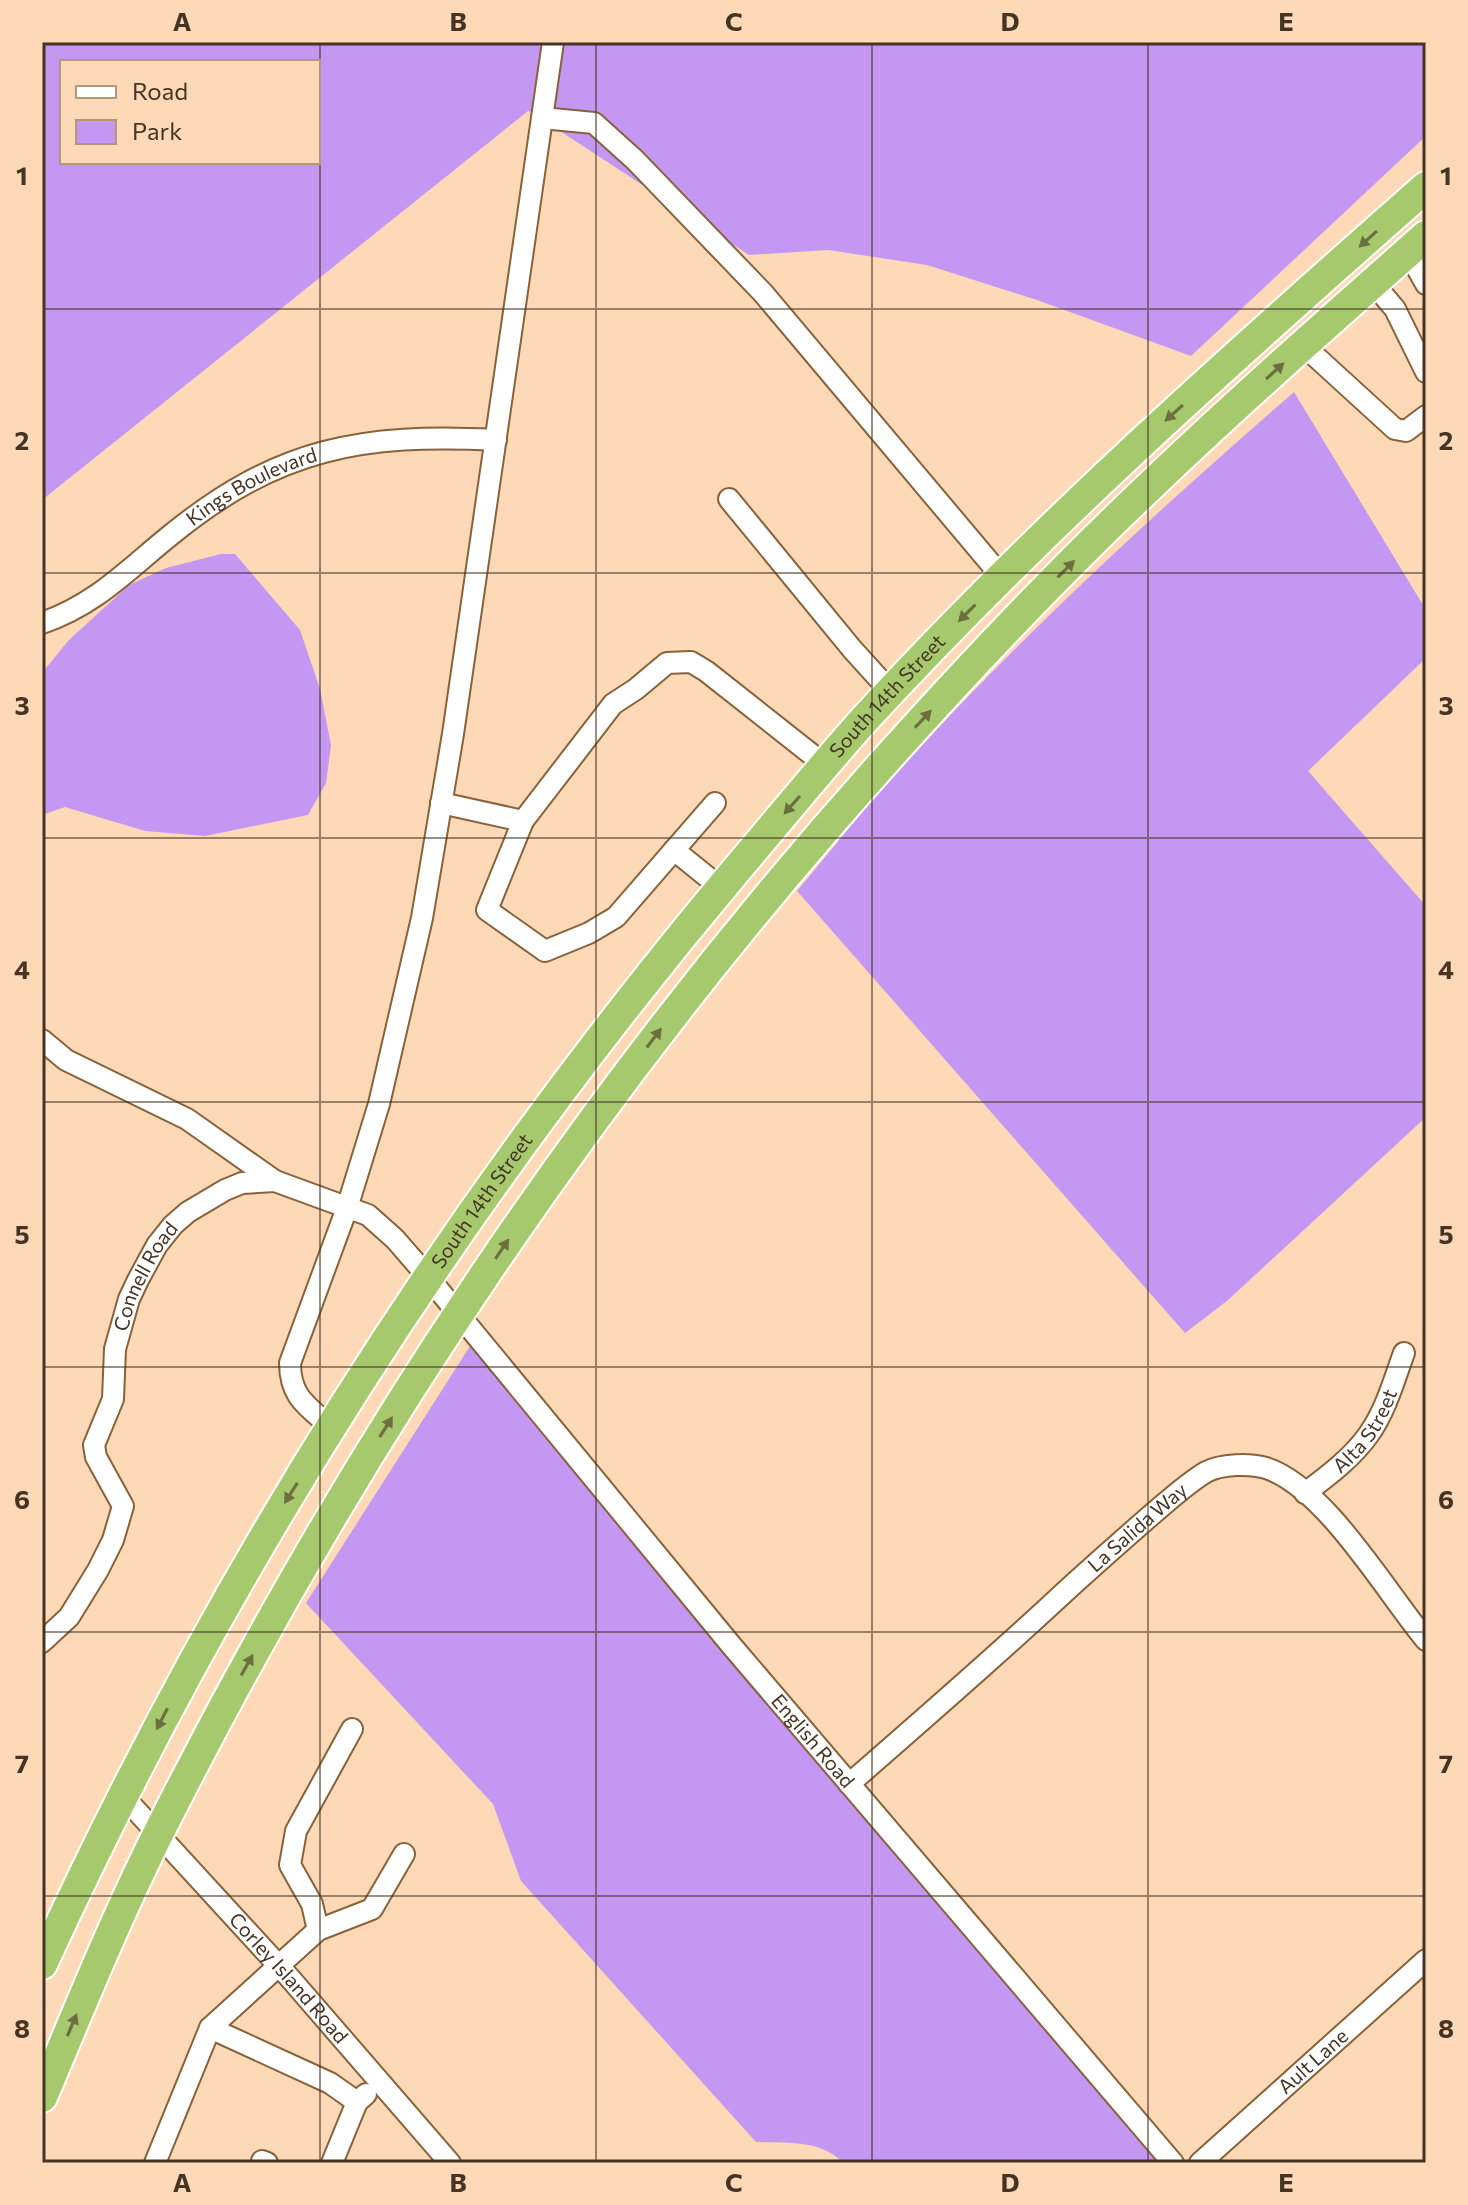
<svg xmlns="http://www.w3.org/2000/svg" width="1468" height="2205" viewBox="0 0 1468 2205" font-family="Commissioner,sans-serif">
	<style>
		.green { fill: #c397f2; fill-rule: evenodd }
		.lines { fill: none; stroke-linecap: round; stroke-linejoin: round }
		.minor-casing { stroke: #89623a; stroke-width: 24 }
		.highway-casing { stroke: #fff; stroke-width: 34 }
		.minor { stroke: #fff; stroke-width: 20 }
		.highway { stroke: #a7c96d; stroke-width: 30 }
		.oneway { fill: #6c7041 }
		.grid { fill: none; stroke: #453423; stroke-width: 2; stroke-opacity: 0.55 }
		.labels { text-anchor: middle; stroke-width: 8; stroke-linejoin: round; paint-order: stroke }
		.street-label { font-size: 20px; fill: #453423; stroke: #fdd9b7 }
		.neatline { fill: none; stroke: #453423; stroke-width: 3 }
		.grid-label { font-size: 26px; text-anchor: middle; font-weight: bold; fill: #453423 }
	</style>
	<rect width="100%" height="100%" fill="#fdd9b7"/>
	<!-- green -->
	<g class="green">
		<path d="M42 42H543L533 113 528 111 42 500ZM62 62H318V162H62Z"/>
		<path d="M563 42H1426V136L1191 356 1037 300 927 265 828 250 749 255 551 125Z"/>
		<path d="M1294 392 1426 610V658L1308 771 1426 906V1117L1228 1300 1185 1333 797 891C826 857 853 822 883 788 1010 646 1150 517 1294 392Z"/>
		<path d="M221 554H235L300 630 320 689 331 745 326 783 308 815 205 836 145 831 65 807 42 815V673L69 640 129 585 166 568Z"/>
		<path d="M472 1343 1174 2163H843C822 2139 785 2143 756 2142L521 1881 493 1804 306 1603Z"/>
	</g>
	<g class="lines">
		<!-- minor casing -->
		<g class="minor-casing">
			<g id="minor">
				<path d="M542 118 594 123 635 160 763 293 1002 577"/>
				<path d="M1408 252 1426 284"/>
				<path d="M1373 283 1395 309 1426 372"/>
				<path d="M1303 345 1395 429 1406 431 1426 416"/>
				<path d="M729 499 852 649 891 692"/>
				<path id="s1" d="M42 623C97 604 128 569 172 534 278 448 362 433 496 440"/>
				<path d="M441 803 523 821 613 704 636 689 667 663 691 662 706 671 825 765"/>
				<path d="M523 821 487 910 545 951 589 933 616 917 715 803"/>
				<path d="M674 850 721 888"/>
				<path d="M42 1040 66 1060 187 1119 275 1181"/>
				<path d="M331 1427C307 1406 290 1397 290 1363L347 1208 379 1104 422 918 453 734 553 42"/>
				<path id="s2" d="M1305 1493C1328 1476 1353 1457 1369 1434 1386 1410 1394 1380 1404 1353"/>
				<path id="s3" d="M42 1642 69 1617 98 1570 113 1540 123 1506 96 1457 94 1445 113 1399 115 1349 129 1299 138 1280 157 1245 173 1225 188 1212 225 1190 242 1183 275 1181 368 1215 395 1239 428 1277 731 1645 1173 2163"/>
				<path id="s4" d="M849 1784C918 1724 987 1664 1054 1602 1085 1573 1117 1545 1149 1517 1167 1502 1186 1484 1206 1472 1221 1464 1250 1463 1266 1468 1325 1487 1386 1592 1426 1640"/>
				<path id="s5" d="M123 1796 289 1977 450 2163"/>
				<path d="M318 1930 312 1904 290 1865 296 1831 352 1729"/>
				<path d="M210 2028 330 2083 357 2102"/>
				<path d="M262 2161 267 2163"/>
				<path d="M155 2163 210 2028 318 1930 372 1909 404 1854"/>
				<path d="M332 2163 357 2102 366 2094"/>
				<path id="s6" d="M1200 2163 1426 1960"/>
			</g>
		</g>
		<!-- highway casing -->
		<g class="highway-casing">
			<g id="highway">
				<path id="s7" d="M42 1964C223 1569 458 1201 737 869 779 820 820 769 863 721 1038 530 1232 358 1426 187"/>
				<path d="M42 2097C80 2007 117 1915 161 1828 357 1439 602 1075 894 751 975 661 1059 572 1147 489 1238 402 1332 319 1426 236"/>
			</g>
		</g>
		<!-- minor -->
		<use href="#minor" class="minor"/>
		<!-- highway -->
		<use href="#highway" class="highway"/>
	</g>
	<!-- one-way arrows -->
	<defs><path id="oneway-solid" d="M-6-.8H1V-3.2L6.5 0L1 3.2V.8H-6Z" transform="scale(2)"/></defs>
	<g class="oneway">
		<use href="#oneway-solid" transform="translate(1368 239) rotate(138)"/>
		<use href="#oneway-solid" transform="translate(1275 371) rotate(-42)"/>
		<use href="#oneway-solid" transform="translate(1174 413) rotate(138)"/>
		<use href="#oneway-solid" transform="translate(1066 569) rotate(-45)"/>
		<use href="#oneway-solid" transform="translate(967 613) rotate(135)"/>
		<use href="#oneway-solid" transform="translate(923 719) rotate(-47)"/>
		<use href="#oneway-solid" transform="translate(792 805) rotate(131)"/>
		<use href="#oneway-solid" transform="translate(654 1038) rotate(-53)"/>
		<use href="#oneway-solid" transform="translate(502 1249) rotate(-56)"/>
		<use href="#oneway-solid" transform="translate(386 1427) rotate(-58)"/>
		<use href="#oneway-solid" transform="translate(291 1493) rotate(122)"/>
		<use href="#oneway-solid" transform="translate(247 1665) rotate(-61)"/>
		<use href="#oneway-solid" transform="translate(162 1719) rotate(117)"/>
		<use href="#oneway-solid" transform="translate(72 2025) rotate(-67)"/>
	</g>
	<!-- grid -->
	<path class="grid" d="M320 42V2163M596 42V2163M872 42V2163M1148 42V2163M42 309H1426M42 573H1426M42 838H1426M42 1102H1426M42 1367H1426M42 1632H1426M42 1896H1426"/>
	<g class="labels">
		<!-- street labels -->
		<g class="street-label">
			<text dy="7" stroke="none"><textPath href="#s1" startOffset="252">Kings Boulevard</textPath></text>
			<text dy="7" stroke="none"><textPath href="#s7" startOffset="1530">South 14th Street</textPath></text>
			<text dy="7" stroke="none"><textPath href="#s7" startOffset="882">South 14th Street</textPath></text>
			<text dy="7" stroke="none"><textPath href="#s3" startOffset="408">Connell Road</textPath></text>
			<text dy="7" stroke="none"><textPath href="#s2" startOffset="88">Alta Street</textPath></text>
			<text dy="7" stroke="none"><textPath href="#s4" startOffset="386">La Salida Way</textPath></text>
			<text dy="7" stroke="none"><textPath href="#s3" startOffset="1370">English Road</textPath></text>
			<text dy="7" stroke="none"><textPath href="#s5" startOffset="246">Corley Island Road</textPath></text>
			<text dy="7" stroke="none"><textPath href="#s6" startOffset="152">Ault Lane</textPath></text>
		</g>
	</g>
	<!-- border -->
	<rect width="1468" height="2205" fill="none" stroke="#fdd9b7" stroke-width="88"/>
	<!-- legend -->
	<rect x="60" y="60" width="260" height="104" fill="#fdd9b7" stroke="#b3977c" stroke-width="2"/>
	<rect x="76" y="86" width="40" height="12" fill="#ffffff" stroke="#b3977c" stroke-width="2"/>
	<text x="132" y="100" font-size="24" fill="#453423">Road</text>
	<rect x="76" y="120" width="40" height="24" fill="#c397f2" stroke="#b3977c" stroke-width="2"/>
	<text x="132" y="140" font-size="24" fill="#453423">Park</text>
	<rect x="44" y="44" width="1380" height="2117" class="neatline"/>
	<g class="grid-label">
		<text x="182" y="31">A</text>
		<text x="458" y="31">B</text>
		<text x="734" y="31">C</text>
		<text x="1010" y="31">D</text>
		<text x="1286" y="31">E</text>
		<text x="22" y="185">1</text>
		<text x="1446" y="185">1</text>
		<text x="22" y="450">2</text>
		<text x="1446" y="450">2</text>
		<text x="22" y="715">3</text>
		<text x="1446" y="715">3</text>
		<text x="22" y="979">4</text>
		<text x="1446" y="979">4</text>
		<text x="22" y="1244">5</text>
		<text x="1446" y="1244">5</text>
		<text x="22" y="1509">6</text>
		<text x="1446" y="1509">6</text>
		<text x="22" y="1773">7</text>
		<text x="1446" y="1773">7</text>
		<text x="22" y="2038">8</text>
		<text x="1446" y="2038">8</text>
		<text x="182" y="2192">A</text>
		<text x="458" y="2192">B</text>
		<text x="734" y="2192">C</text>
		<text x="1010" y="2192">D</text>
		<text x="1286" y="2192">E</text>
	</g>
</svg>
